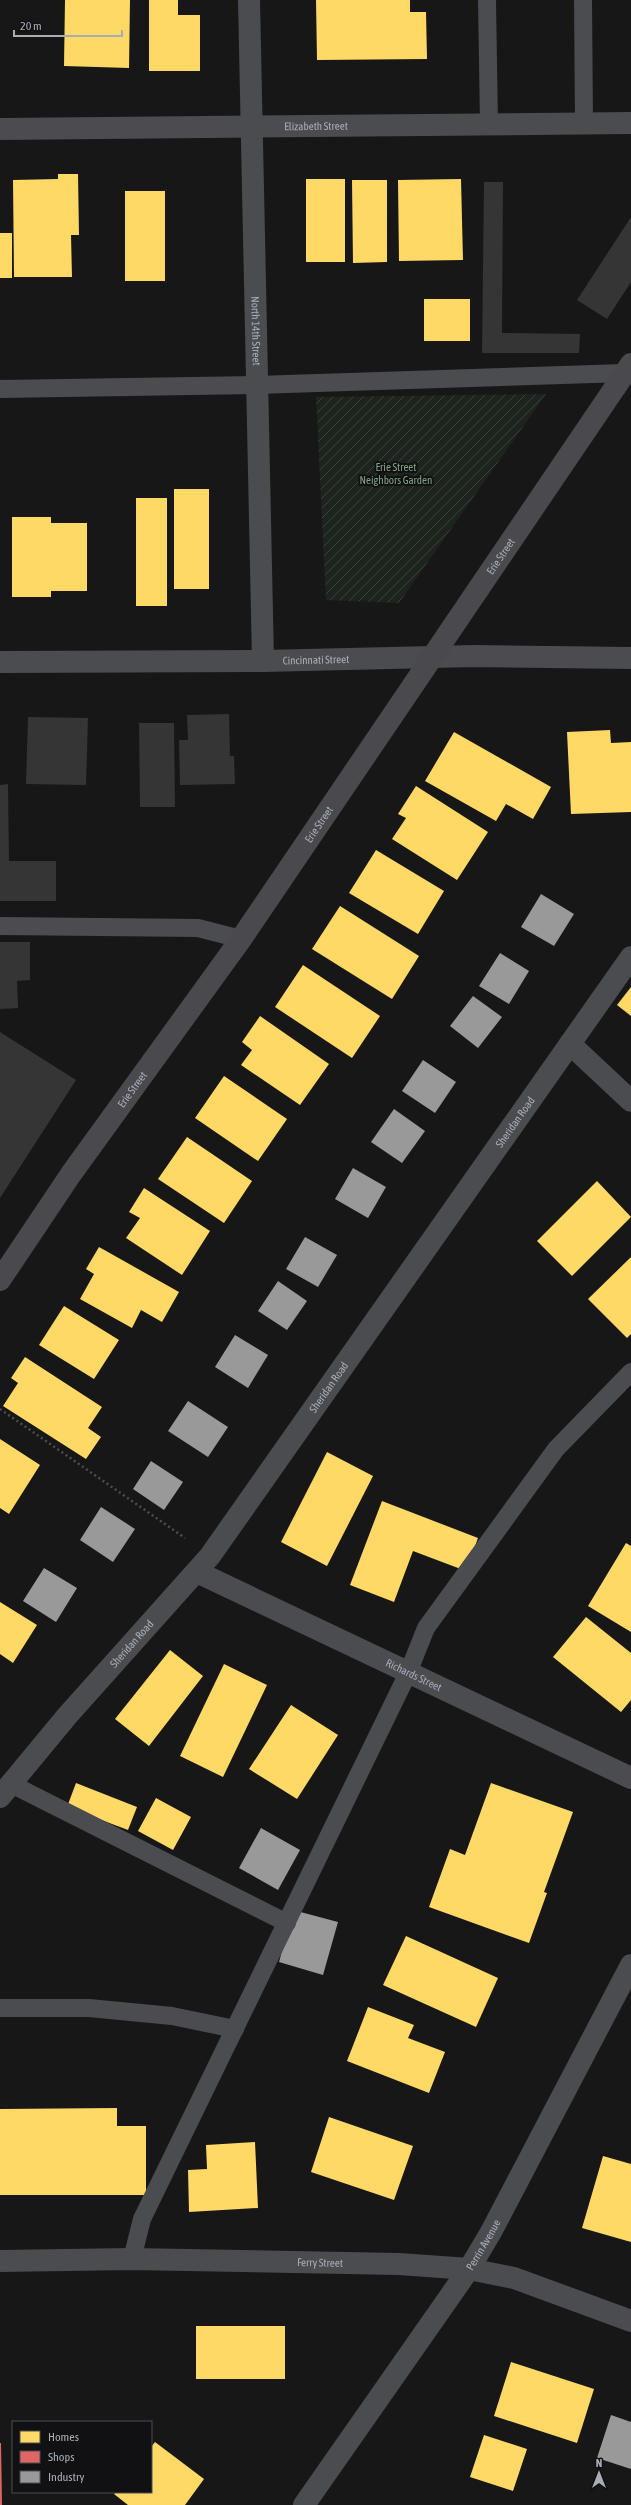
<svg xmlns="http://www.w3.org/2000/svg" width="631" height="2505" viewBox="0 0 631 2505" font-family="'Asap Condensed',sans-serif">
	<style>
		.garden { fill: url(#garden-furrows) }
		.homes { fill: #ffd966 }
		.shops { fill: #e06666 }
		.industry { fill: #999 }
		.building { fill: #353536 }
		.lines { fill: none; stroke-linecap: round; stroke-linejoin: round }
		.path { stroke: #4d4e52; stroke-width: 2.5; stroke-dasharray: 2 3; stroke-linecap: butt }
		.lane { stroke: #4b4c50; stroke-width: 18 }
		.street { stroke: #4b4c50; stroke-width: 22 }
		.secondary { stroke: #4a4a4e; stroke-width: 22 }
		.labels { text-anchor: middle; stroke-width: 4; stroke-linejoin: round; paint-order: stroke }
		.street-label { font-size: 11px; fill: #a8adb8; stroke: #111113 }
		.park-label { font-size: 11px; fill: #7fa381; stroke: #111113 }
	</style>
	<defs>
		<pattern id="garden-furrows" width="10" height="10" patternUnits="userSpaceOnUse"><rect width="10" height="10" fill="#1d241e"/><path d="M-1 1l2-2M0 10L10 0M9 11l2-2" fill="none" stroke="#3b413d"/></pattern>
	</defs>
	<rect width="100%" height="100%" fill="#171717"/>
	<!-- garden -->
	<path class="garden" d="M546 394 399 603 326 600 316 397Z"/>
	<!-- homes -->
	<g class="homes">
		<path d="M65 0H130L129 68 64 66Z"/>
		<path d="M149 0H178V15H200V71H149Z"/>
		<path d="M316 0H410V12H426L427 59 317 60Z"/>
		<path d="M58 174H78L79 235H71L72 277H14L13 180 58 179Z"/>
		<rect x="306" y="179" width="39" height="83"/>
		<path d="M461 179 463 260 399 261 398 180Z"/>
		<path d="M352 180H387V262L353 263Z"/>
		<rect x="125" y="191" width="40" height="90"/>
		<rect x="0" y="233" width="12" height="45"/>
		<rect x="424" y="299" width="46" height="42"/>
		<rect x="174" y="489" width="35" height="100"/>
		<rect x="136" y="498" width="31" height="108"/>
		<path d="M12 517H51V523H87V591H51V597H12Z"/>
		<path d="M610 730 611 743 631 742V812L571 814 567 732Z"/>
		<path d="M454 732 551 787 533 819 506 804 496 821 425 781Z"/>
		<path d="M416 786 488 832 457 880 392 839 406 818 398 814Z"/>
		<path d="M376 850 444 891 418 934 349 893Z"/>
		<path d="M340 906 419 956 392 999 312 949Z"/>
		<path d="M303 965 380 1016 352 1058 275 1007Z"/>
		<path d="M631 987V1016L617 1005Z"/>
		<path d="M260 1016 329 1064 300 1105 241 1065 252 1050 242 1042Z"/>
		<path d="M224 1076 287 1119 258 1161 195 1118Z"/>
		<path d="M187 1137 252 1181 224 1223 158 1179Z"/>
		<path d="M597 1181 631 1217 572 1276 537 1241Z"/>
		<path d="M144 1188 210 1231 182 1275 126 1238 140 1218 129 1212Z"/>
		<path d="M99 1247 179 1292 162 1322 141 1310 132 1328 80 1299 94 1274 86 1269Z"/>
		<path d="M631 1257V1334L627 1338 588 1299Z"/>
		<path d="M64 1306 119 1340 94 1379 39 1345Z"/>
		<path d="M25 1357 102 1407 88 1428 101 1437 86 1459 3 1406 18 1383 11 1378Z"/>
		<path d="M0 1439 40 1465 9 1514 0 1508Z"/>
		<path d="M327 1452 373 1476 327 1566 281 1542Z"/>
		<path d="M382 1501 478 1538 466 1571 413 1551 394 1602 350 1585Z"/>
		<path d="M626 1543 631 1546V1632L588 1606Z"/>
		<path d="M0 1602 37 1625 13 1663 0 1654Z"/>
		<path d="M586 1617 631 1653V1700L621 1712 553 1657Z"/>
		<path d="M170 1650 203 1676 149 1746 115 1719Z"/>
		<path d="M224 1664 267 1685 223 1777 180 1756Z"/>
		<path d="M291 1705 338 1735 297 1799 249 1769Z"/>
		<path d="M76 1783 137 1807 128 1830 67 1807Z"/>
		<path d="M491 1783 573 1812 544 1892 547 1893 529 1943 429 1907 450 1849 465 1855Z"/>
		<path d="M156 1798 191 1817 173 1850 138 1831Z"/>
		<path d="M406 1936 498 1978 476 2027 383 1985Z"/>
		<path d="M368 2007 414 2025 408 2038 445 2052 429 2093 347 2061Z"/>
		<path d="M117 2108V2126H146V2195H0V2109Z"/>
		<path d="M329 2117 413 2146 394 2200 311 2172Z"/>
		<path d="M255 2142 258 2208 189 2212 188 2170 207 2169 206 2145Z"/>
		<path d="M603 2156 631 2164V2242L582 2228Z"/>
		<rect x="196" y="2326" width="89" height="53"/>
		<path d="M511 2362 594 2389 577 2443 494 2416Z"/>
		<path d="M484 2435 527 2449 513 2491 470 2477Z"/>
		<path d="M155 2442 204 2479 185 2505H128L114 2494 116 2492H151V2447Z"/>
	</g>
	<!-- shops -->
	<path class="shops" d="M0 2443H1L2 2505H0Z"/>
	<!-- industry -->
	<g class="industry">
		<path d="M541 894 574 914 554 946 521 927Z"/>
		<path d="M500 953 529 971 509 1004 479 986Z"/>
		<path d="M473 996 502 1017 478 1048 450 1026Z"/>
		<path d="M423 1060 456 1082 435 1113 402 1091Z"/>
		<path d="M394 1109 425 1131 402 1163 371 1142Z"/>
		<path d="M353 1168 386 1187 368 1218 335 1199Z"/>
		<path d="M305 1237 337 1255 318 1287 286 1269Z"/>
		<path d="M278 1281 307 1301 287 1330 258 1311Z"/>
		<path d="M235 1335 268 1355 248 1388 215 1367Z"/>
		<path d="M188 1401 228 1427 208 1457 168 1431Z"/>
		<path d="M151 1461 183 1482 164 1510 133 1489Z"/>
		<path d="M101 1507 135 1529 113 1562 80 1540Z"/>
		<path d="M44 1568 77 1588 56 1622 23 1601Z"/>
		<path d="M261 1828 300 1850 278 1890 239 1868Z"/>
		<path d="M293 1910 338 1922 323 1975 279 1962Z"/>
		<path d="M611 2415 631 2422V2469L597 2458Z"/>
	</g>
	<!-- building -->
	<g class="building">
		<path d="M484 182H503L502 333 580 334 579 353H482Z"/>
		<path d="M631 217V282L607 319 577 300Z"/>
		<path d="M229 714 230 756H234L235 784 180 785 179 740H188L187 715Z"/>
		<path d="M28 717 88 718 86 785 26 784Z"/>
		<path d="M139 723H174L175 807H140Z"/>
		<path d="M8 784 9 861H56V901H0V785Z"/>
		<path d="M0 942H30V980L17 981 18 1008 0 1009Z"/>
		<path d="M0 1032 76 1080 0 1198Z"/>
	</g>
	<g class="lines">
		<!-- path -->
		<path class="path" d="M0 1409 185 1538"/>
		<!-- lane -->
		<g class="lane">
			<path d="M487 0 489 124"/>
			<path d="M583 0 584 123"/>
			<path d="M0 389 256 385 624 373"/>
			<path d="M0 926 198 928 241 939"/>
			<path d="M9 1783 287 1923"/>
			<path d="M0 2008H89L172 2016 235 2029"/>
			<path d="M132 2259 142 2219 408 1673 426 1628 556 1449 631 1372"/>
		</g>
		<!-- street -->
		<g class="street">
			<path id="s1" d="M249 0 263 661"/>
			<path id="s2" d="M0 129 631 123"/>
			<path id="s3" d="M0 662 263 661 475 656 631 658"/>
			<path d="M570 1044 631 1101"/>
			<path id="s4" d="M197 1572 631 1778"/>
			<path id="s5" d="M0 1797 67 1716 210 1556 631 957"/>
			<path id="s6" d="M0 2261 132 2259 399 2264 469 2269 514 2278 631 2321"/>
			<path id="s7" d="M304 2505 469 2269 491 2232 631 1965"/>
		</g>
		<!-- secondary -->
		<path class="secondary" id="s8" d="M0 1280 71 1174 241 939 631 364"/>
	</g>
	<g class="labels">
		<!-- street labels -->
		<g class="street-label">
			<text dy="4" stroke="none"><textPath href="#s2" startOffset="316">Elizabeth Street</textPath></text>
			<text dy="4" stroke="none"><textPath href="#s1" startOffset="331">North 14th Street</textPath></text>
			<text dy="4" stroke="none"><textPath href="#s8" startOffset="880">Erie Street</textPath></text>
			<text dy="4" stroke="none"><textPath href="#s3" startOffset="316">Cincinnati Street</textPath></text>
			<text dy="4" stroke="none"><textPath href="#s8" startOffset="556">Erie Street</textPath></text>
			<text dy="4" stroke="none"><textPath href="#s8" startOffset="232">Erie Street</textPath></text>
			<text dy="4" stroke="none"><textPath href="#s5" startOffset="850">Sheridan Road</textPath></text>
			<text dy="4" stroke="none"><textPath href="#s5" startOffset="526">Sheridan Road</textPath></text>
			<text dy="4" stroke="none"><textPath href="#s5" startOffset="202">Sheridan Road</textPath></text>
			<text dy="4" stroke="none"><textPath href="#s4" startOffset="240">Richards Street</textPath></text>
			<text dy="4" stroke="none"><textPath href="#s7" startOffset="316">Perrin Avenue</textPath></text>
			<text dy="4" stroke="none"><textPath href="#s6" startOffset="320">Ferry Street</textPath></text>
		</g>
		<!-- park labels -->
		<g class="park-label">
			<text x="396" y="471">Erie Street<tspan x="396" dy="13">Neighbors Garden</tspan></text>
		</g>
	</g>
	<!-- legend -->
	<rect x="12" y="2421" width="140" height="72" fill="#111113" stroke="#4d4f55"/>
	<rect x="20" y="2431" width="20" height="12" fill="#ffd966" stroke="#4d4f55"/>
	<text x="48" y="2441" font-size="12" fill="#a8adb8">Homes</text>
	<rect x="20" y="2451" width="20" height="12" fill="#e06666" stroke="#4d4f55"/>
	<text x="48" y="2461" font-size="12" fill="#a8adb8">Shops</text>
	<rect x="20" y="2471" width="20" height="12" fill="#999999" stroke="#4d4f55"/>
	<text x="48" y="2481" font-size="12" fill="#a8adb8">Industry</text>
	<!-- north arrow -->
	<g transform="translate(599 2473)" stroke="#111113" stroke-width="3" paint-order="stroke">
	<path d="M0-3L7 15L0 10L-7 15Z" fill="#a8adb8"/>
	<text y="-6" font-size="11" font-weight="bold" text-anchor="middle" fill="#a8adb8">N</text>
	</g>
	<!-- scale -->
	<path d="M14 30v6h108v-6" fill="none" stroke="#a8adb8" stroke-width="2"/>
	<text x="20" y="30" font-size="12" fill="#a8adb8" stroke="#111113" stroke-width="3" paint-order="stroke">20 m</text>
</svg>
